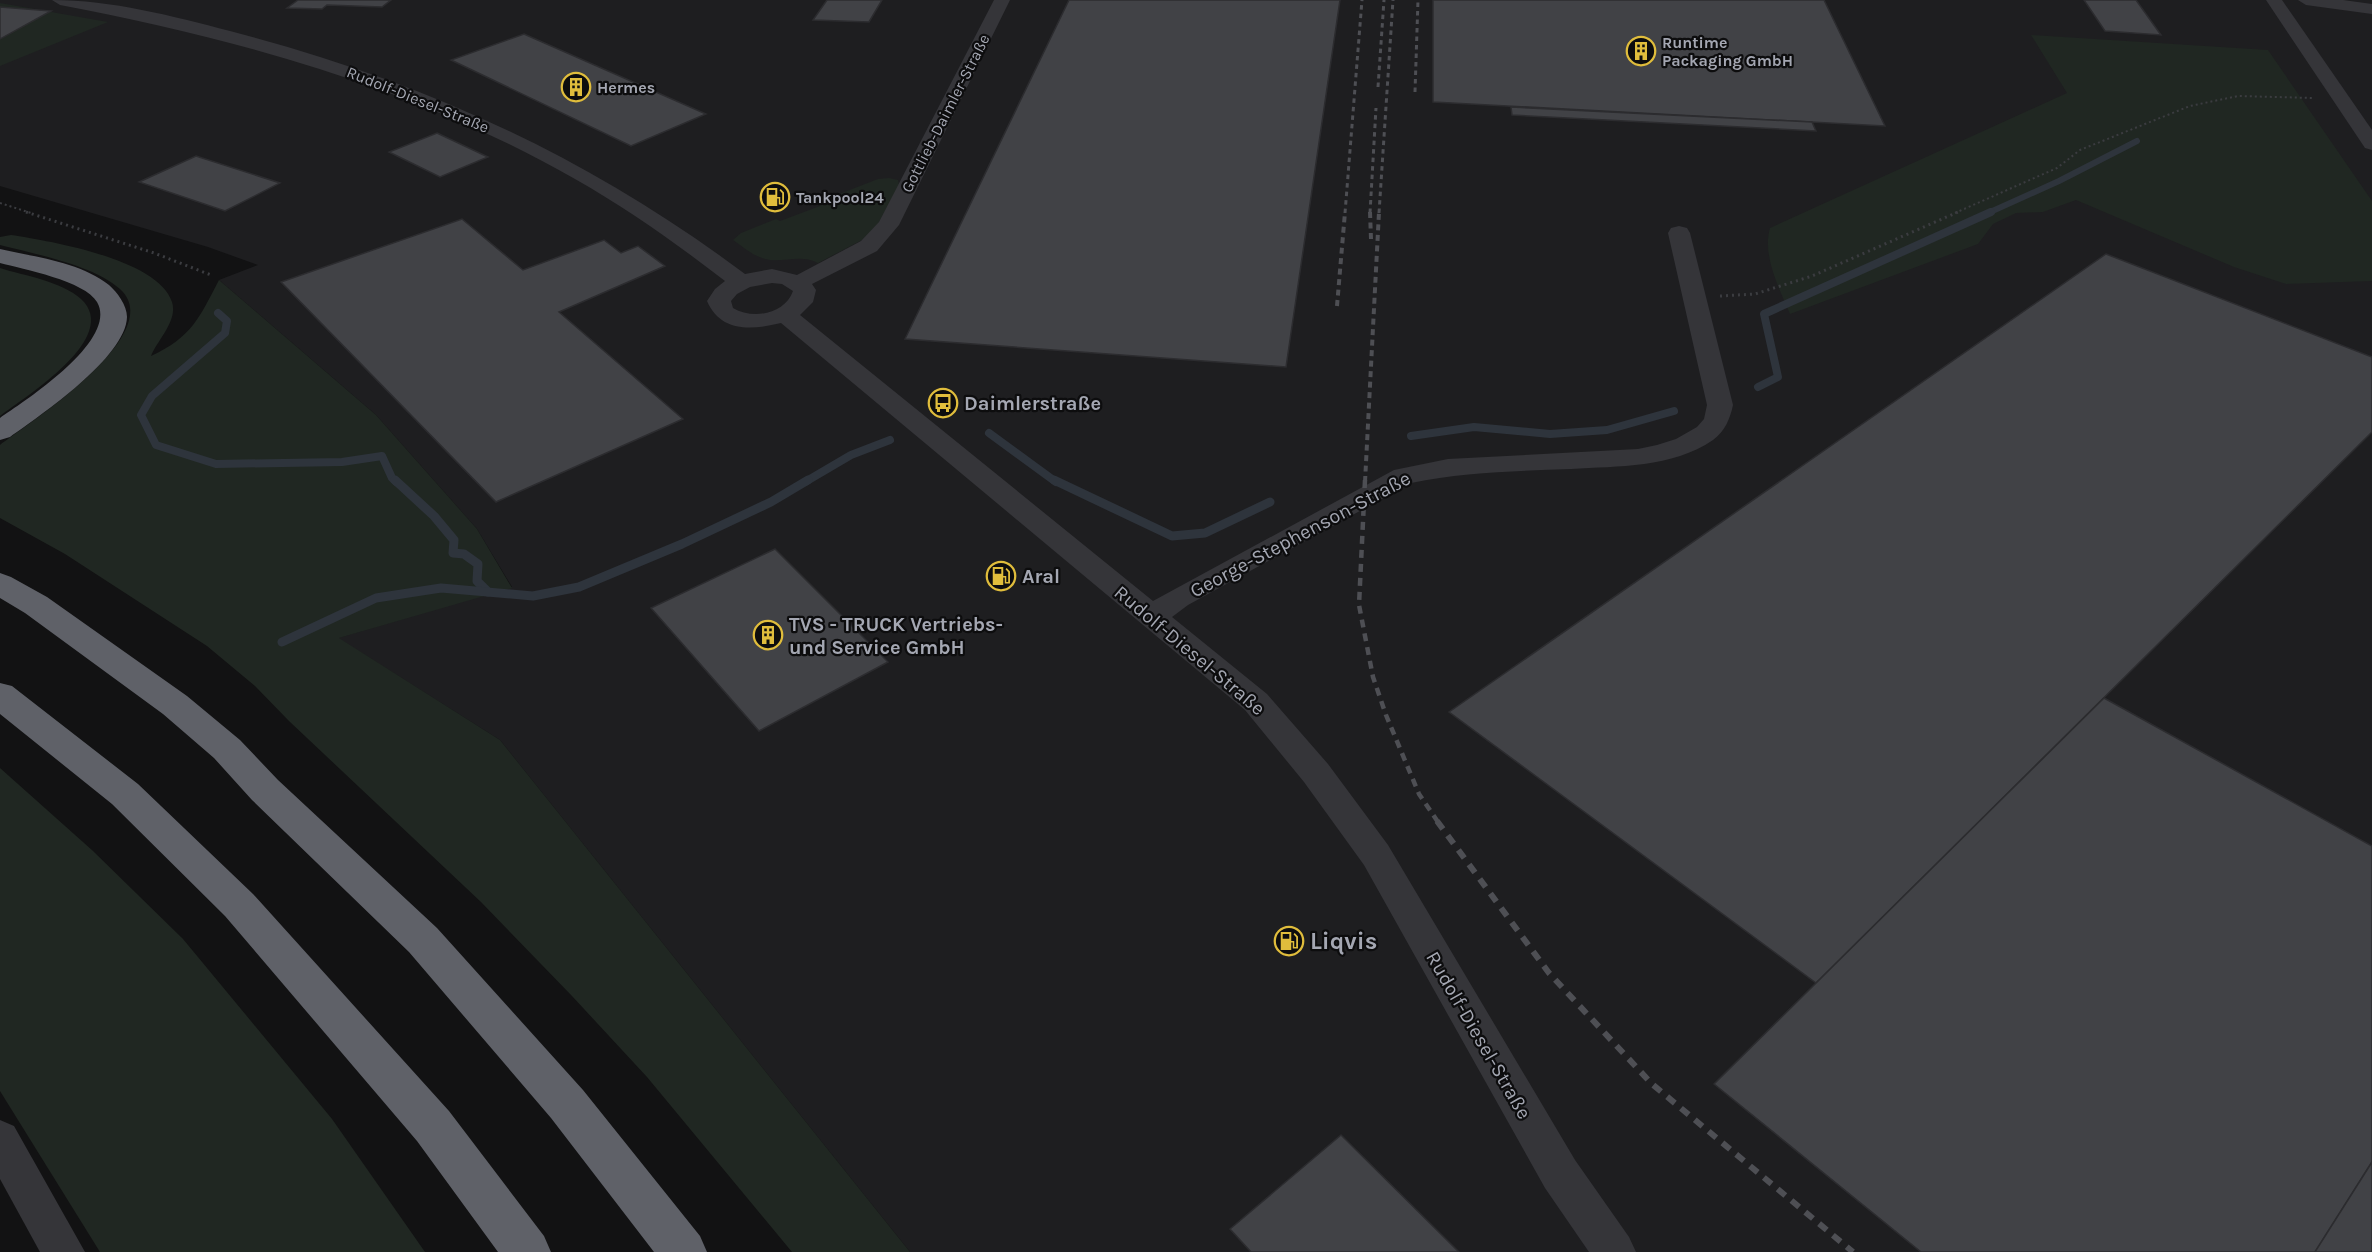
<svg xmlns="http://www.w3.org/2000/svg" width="2372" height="1252" viewBox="0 0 2372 1252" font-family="Karla,sans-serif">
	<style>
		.built { fill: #1e1e20 }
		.green { fill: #202722 }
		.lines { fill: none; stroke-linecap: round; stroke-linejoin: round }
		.stream-far2 { stroke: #2e343c; stroke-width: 6 }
		.stream-far1 { stroke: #2e343c; stroke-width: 8 }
		.stream { stroke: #2e343c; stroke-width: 9 }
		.building { fill: #414246; stroke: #2c2c2f; stroke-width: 1.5 }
		.path-far1 { stroke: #3b3c40; stroke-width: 2; stroke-dasharray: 2 3; stroke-linecap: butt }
		.path { stroke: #3b3c40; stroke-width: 3; stroke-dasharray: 2 4; stroke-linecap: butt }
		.minor { fill: #353539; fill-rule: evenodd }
		.highway { fill: #5f6168; fill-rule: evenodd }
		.rail-far3 { stroke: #4e4f54; stroke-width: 3; stroke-dasharray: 4.5 4; stroke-linecap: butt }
		.rail-far2 { stroke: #4e4f54; stroke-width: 4; stroke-dasharray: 6 4.5; stroke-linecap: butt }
		.rail-far1 { stroke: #4e4f54; stroke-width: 4.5; stroke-dasharray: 8 6; stroke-linecap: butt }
		.rail { stroke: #4e4f54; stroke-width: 6; stroke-dasharray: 10 8; stroke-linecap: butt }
		.labels { text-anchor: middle; stroke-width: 4.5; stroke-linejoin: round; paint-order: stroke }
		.far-poi-label { font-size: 16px; font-weight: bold; fill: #a4a7b2; stroke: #0d0d0e; text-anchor: start }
		.far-street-label { font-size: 16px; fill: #a4a7b2; stroke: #0d0d0e }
		.poi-label { font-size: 20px; font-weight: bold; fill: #a4a7b2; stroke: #0d0d0e; text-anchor: start }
		.street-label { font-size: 20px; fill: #a4a7b2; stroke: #0d0d0e }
		.near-poi-label { font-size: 24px; font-weight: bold; fill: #a4a7b2; stroke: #0d0d0e; text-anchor: start }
	</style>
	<rect width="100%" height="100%" fill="#121213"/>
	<!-- built -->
	<path class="built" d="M0 0H2372V1252H910L500 740 338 638 512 587 477 529 376 415 219 280 258 265 208 247 0 186Z"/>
	<!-- green -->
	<g class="green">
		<path d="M0 3 108 22 0 66Z"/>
		<path d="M2031 35 2268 50 2372 201V281L2286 284 2234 267 2076 200 2043 212 2016 213 1993 224 1978 244 1790 314C1779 288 1762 256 1770 228L2067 93Z"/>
		<path d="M889 178 898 180 899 185 877 226 862 240 818 263C799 253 780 265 762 258 752 255 742 246 733 240L741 233 776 219 780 221 820 206 816 203 878 179Z"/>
		<path d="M11 235C50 241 158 259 172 302 178 321 158 339 151 356 192 337 199 318 219 280L376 415 477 529 512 588 339 638 500 740 910 1252H792L647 1077 572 996 481 902 289 721 255 686 207 646 65 554 0 518V445C29 423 169 333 120 289 93 265 35 254 0 245V237Z"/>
		<path d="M0 268C25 276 61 281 81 299 122 337 26 396 0 416Z"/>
		<path d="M0 768 93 851 183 939 332 1119 425 1252H100L0 1091Z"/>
	</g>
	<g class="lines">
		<!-- stream-far2 -->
		<path class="stream-far2" d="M1988 213 2059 181 2137 141"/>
		<!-- stream-far1 -->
		<g class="stream-far1">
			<path d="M218 313 227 321 225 333 152 396 141 415 156 445 216 464 342 462 382 456 392 478 396 482"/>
			<path d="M1758 387 1778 377 1764 314 1991 212"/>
			<path d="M989 433 1056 482"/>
			<path d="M1411 436 1474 427 1550 434 1607 430 1674 411"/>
			<path d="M805 482 851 455 890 440"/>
		</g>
		<!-- stream -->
		<g class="stream">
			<path d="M395 480 434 516 454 540 453 553 464 554 478 564 477 581 488 592"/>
			<path d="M1054 480 1172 536 1205 533 1270 502"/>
			<path d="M282 642 376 598 441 588 533 596 579 587 682 544 771 502 808 480"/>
		</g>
	</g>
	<!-- building -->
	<g class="building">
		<path d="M298 0H391L382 7 327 5 322 9 287 8Z"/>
		<path d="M827 0H882L869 22 813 20Z"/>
		<path d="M1069 0H1340L1286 367 905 339Z"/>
		<path d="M1433 0H1824L1885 126 1433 102Z"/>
		<path d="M2084 0H2136L2161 35 2105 31Z"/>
		<path d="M0 7 51 11 0 39Z"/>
		<path d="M524 34 706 114 631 146 451 60Z"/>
		<path d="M1511 107 1812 122 1816 131 1512 115Z"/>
		<path d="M437 133 488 157 440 177 389 152Z"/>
		<path d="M196 156 280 183 225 211 139 182Z"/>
		<path d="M462 219 523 270 604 240 621 253 638 246 665 266 559 312 683 419 496 502 281 282Z"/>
		<path d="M2106 254 2372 357V432L1816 983 1449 712Z"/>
		<path d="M775 549 888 662 759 731 651 608Z"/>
		<path d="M2104 698 2372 846V1162L2315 1252H1921L1714 1084Z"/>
		<path d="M1341 1135 1459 1252H1251L1230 1229Z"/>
		<path d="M2372 1162V1252H2315Z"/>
	</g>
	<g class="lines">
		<!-- path-far1 -->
		<g class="path-far1">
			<path d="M0 203 31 213"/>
			<path d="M1955 213 2057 168 2080 150 2190 106 2238 96 2314 98"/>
		</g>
		<!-- path -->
		<g class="path">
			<path d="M26 212 154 253 211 275"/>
			<path d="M1720 296 1755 294 1812 276 1958 212"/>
		</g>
		<!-- minor -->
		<g class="minor">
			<path d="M52 0C112 0 172 16 230 31 422 81 586 155 745 274L772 269 797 275 861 241 879 222 994 0H1010L899 225 877 251 812 284 816 290 813 302 800 315 1153 601 1394 470 1448 459 1638 449 1657 445 1676 439 1697 427 1704 419 1707 405 1668 233 1671 228 1679 226 1687 228 1690 233 1733 405C1730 419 1725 431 1713 440 1672 468 1618 466 1571 469 1517 471 1464 472 1411 483L1188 605 1172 617 1267 694 1328 764 1388 845 1575 1160 1629 1237 1636 1252H1589L1545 1188 1364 865 1304 782 1245 710 781 323C752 330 721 333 707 301L715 289 725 281C677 244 628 209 575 179 416 88 239 39 60 5ZM772 283 782 284 793 291C785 314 753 320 733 308L731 301 737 294 750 287Z"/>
			<path d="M2266 0H2282L2372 130V150L2365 148Z"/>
			<path d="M2298 0H2343L2372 4V14L2306 5Z"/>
			<path d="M0 1120 14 1126 85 1252H40L0 1179Z"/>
		</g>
		<!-- highway -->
		<g class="highway">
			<path d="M0 249C35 257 80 262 109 285 117 292 127 305 127 317 126 357 41 415 10 437L0 440V418C26 400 119 340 97 302 85 281 23 269 0 263Z"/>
			<path d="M0 573 11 577 47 597 187 696 240 740 278 780 437 928 583 1090 700 1236 707 1252H654L551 1118 409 952 252 800 214 758 163 714 25 613 0 598Z"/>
			<path d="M0 683 12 686 138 784 253 894 449 1111 544 1236 551 1252H498L417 1141 225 916 112 804 0 714Z"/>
		</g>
		<!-- rail-far3 -->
		<g class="rail-far3">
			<path d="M1378 87 1384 0"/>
			<path d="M1415 92 1418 0"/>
			<path d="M1345 213 1362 0"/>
			<path d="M1370 213 1376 108"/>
			<path d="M1379 213 1393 0"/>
		</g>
		<!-- rail-far2 -->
		<g class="rail-far2">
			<path d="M1370 212 1371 239"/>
			<path d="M1337 306 1345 212"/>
			<path d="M1365 482 1379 212"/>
		</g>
		<!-- rail-far1 -->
		<path class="rail-far1" d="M1365 480 1359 605 1373 677 1386 715 1419 794 1438 822"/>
		<!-- rail -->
		<path class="rail" d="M1437 821 1549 973 1652 1084 1853 1252"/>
	</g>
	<!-- icons -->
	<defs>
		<g id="building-ring" transform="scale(1.5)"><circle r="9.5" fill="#0d0d0e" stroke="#e0bd3c" stroke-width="1.5"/><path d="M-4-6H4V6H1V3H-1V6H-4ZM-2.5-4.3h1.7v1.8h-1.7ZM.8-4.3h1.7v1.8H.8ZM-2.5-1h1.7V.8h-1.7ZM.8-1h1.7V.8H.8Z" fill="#e0bd3c"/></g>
		<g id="fuel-ring" transform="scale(1.5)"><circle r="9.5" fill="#0d0d0e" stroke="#e0bd3c" stroke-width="1.5"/><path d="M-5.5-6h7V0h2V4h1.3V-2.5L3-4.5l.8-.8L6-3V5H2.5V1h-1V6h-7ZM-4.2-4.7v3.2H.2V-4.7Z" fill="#e0bd3c"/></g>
		<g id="bus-ring" transform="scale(1.5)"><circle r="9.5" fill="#0d0d0e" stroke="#e0bd3c" stroke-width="1.5"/><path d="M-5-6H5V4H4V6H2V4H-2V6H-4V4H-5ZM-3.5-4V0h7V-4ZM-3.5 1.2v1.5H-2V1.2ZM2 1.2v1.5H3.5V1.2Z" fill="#e0bd3c"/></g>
	</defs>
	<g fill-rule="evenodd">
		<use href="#building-ring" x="1641" y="51"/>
		<use href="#building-ring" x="576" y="87"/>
		<use href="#fuel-ring" x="775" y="197"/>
		<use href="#bus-ring" x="943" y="403"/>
		<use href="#fuel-ring" x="1001" y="576"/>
		<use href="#building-ring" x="768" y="635"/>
		<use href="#fuel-ring" x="1289" y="941"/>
	</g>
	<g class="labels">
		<!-- far-poi labels -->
		<g class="far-poi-label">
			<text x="1662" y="48">Runtime<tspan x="1662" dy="18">Packaging GmbH</tspan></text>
			<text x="597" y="93">Hermes</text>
			<text x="796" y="203">Tankpool24</text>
		</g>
		<!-- far-street labels -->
		<g class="far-street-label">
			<text transform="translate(418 99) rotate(22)" y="6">Rudolf-Diesel-Straße</text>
			<text transform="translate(945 113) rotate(-63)" y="6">Gottlieb-Daimler-Straße</text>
		</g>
		<!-- poi labels -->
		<g class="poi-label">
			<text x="964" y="410">Daimlerstraße</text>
			<text x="1022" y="583">Aral</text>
			<text x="789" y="631">TVS - TRUCK Vertriebs-<tspan x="789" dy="23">und Service GmbH</tspan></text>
		</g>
		<!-- street labels -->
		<g class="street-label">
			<text transform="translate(1300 534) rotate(-28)" y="7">George-Stephenson-Straße</text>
			<text transform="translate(1190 650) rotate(40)" y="7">Rudolf-Diesel-Straße</text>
			<text transform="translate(1479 1035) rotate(60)" y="7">Rudolf-Diesel-Straße</text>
		</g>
		<!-- near-poi labels -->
		<g class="near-poi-label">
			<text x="1310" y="949">Liqvis</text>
		</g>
	</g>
</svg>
